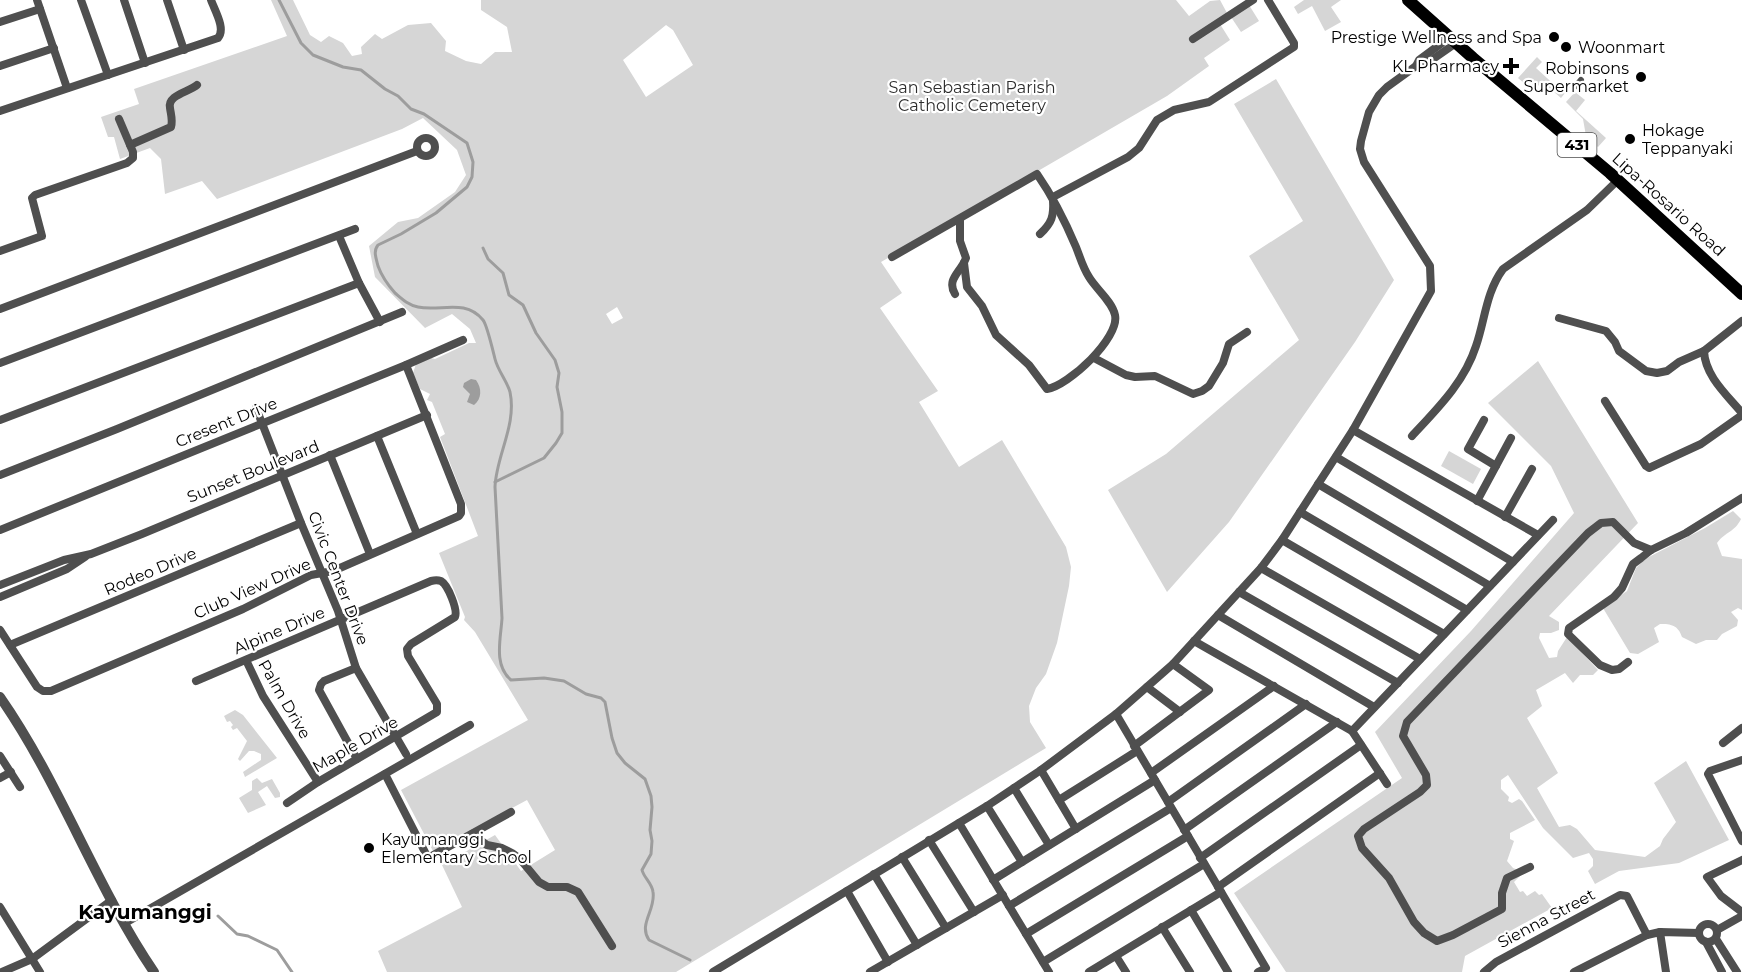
<svg xmlns="http://www.w3.org/2000/svg" width="1742" height="972" viewBox="0 0 1742 972" font-family="Montserrat,sans-serif">
	<style>
		.green { fill: #d6d6d6; fill-rule: evenodd }
		.water { fill: #9d9d9d }
		.lines { fill: none; stroke-linecap: round; stroke-linejoin: round }
		.stream { stroke: #9d9d9d; stroke-width: 3 }
		.pedestrian { stroke: #4f4f4f; stroke-width: 6 }
		.minor { stroke: #4f4f4f; stroke-width: 8 }
		.tertiary { stroke: #4f4f4f; stroke-width: 10 }
		.primary { stroke: #000; stroke-width: 12 }
		.poi-dot { fill: #000; stroke: #fff; stroke-width: 2 }
		.labels { text-anchor: middle; stroke-width: 4.5; stroke-linejoin: round; paint-order: stroke }
		.shield { fill: #fff; stroke: #4c4c4c; stroke-width: 1.5 }
		.shield-label { font-size: 15px; font-weight: bold; fill: #000 }
		.poi-label { font-size: 16px; fill: #000; stroke: #fff; text-anchor: end }
		.park-label { font-size: 16px; fill: #2d2d2d; stroke: #fff }
		.street-label { font-size: 16px; fill: #000; stroke: #fff }
		.quarter-label { font-size: 20px; font-weight: bold; fill: #000; stroke: #fff }
	</style>
	<rect width="100%" height="100%" fill="#fff"/>
	<!-- green -->
	<g class="green">
		<path d="M271 0H293L310 35 321 42 329 36 343 43 352 56 362 54 361 47 375 34 382 39 408 25 431 23 446 41 445 51 466 61 481 64 495 52H512L507 27 481 10V0H1176L1189 16 1210 1 1220 0 1227 13 1220 24 1230 40 1204 58 1209 66 1167 96 881 262 902 293 880 308 938 391 919 402 959 467 1002 440 1066 547 1071 567 1069 586 1057 643 1046 674 1036 688 1029 706 1030 722 1046 748 676 972H387L378 951 462 907 442 865 495 835 521 871 555 850 527 800 433 851 401 790 528 720 475 632 464 620 465 617 439 553 478 536 440 437 445 434 432 402 427 400 430 394 420 389 413 373 416 364 431 358 435 359 469 343H476L470 329 452 314 425 328 375 277 369 246 398 222 418 218 455 192 466 175 457 150 423 118 402 129 217 199 202 181 165 194 161 159 150 148 120 159 114 137H108L101 117 139 104 134 89 287 36ZM666 25 673 30 693 65 646 97 623 60ZM617 307 623 318 612 324 606 314Z"/>
		<path d="M1304 0H1341L1331 7 1341 22 1325 31 1312 6 1298 14 1294 7Z"/>
		<path d="M1249 5 1259 21 1241 32 1231 17Z"/>
		<path d="M1537 57 1542 62 1536 68 1559 89 1565 84 1570 87 1561 98 1546 85 1527 86 1518 78Z"/>
		<path d="M1276 79 1394 280 1355 342 1229 522 1167 592 1108 490 1166 454 1299 340 1249 256 1303 221 1234 104Z"/>
		<path d="M1575 92 1585 100 1576 111 1606 138 1598 147 1586 136 1583 119 1566 102Z"/>
		<path d="M1538 361 1638 523 1549 616 1559 622V630L1551 633H1540L1539 638 1549 658 1557 657 1558 651 1567 637 1598 670 1593 675H1580L1573 683 1565 673 1536 690 1542 706 1527 718 1558 773 1537 788 1559 827 1570 825 1577 829 1595 850 1645 857 1660 846 1663 839 1676 822 1654 783 1686 761 1729 840 1679 863 1619 871 1595 884 1588 871 1593 866V859L1589 853 1573 858 1543 828 1508 775 1501 780V789L1509 797 1508 801 1512 803 1519 799 1522 801 1535 820 1510 833V839L1514 841 1507 861 1513 868 1518 870 1520 876 1514 882 1520 892 1523 891 1527 896 1535 891 1539 895 1542 894 1552 908 1465 956 1462 972H1286L1234 893 1402 778 1375 732 1471 631 1574 513 1551 466 1488 403Z"/>
		<path d="M1449 451 1481 469 1473 484 1441 466Z"/>
		<path d="M1733 511 1741 519C1734 533 1726 531 1717 543L1722 556 1742 559V610L1738 608 1731 612 1738 620 1737 626 1722 634 1717 640H1706L1696 644 1682 637C1678 625 1671 624 1660 624L1654 628 1659 642 1638 654 1630 653 1603 608 1627 591 1636 568 1645 559 1705 528Z"/>
		<path d="M235 710 243 715 277 758 245 777 243 772 261 760V754L254 751H249L240 761 238 759 247 741 237 728 233 730 231 727 233 725 230 721 227 722 224 716Z"/>
		<path d="M257 778 262 783 272 779 280 793V797L275 798 267 786 258 792 266 805 248 813 239 798 252 790V781Z"/>
	</g>
	<!-- water -->
	<path class="water" d="M471 379 476 380C482 388 482 399 474 405L467 402 470 394 463 387 464 383Z"/>
	<g class="lines">
		<!-- stream -->
		<g class="stream">
			<path d="M279 0 301 43 313 55 343 67 361 70 385 89 398 96 411 109 424 114 467 143 473 162 472 177 467 187 436 213 401 234 378 245C373 251 376 258 378 266 382 277 387 284 395 293 402 299 408 305 418 307 440 312 465 298 483 320 487 325 493 351 495 359 498 371 507 381 510 392 517 425 496 456 495 487L502 618C501 638 493 665 511 680L544 678 564 681 586 694 601 698 605 702 612 738 617 753 625 763 645 779 651 796 652 807 650 830 652 841 651 854 642 870C644 878 652 883 653 892 656 910 638 924 649 940L690 960"/>
			<path d="M483 248 488 259 503 273 509 295 523 305 536 333 555 360 559 373 557 387 562 412V433L556 443 544 458 495 482"/>
			<path d="M218 916 237 934 248 936 277 950 292 972"/>
		</g>
		<!-- pedestrian -->
		<path class="pedestrian" d="M1576 86 1581 80"/>
		<!-- minor -->
		<g class="minor">
			<path d="M37 0 67 88"/>
			<path d="M81 0 108 75"/>
			<path d="M124 0 145 63"/>
			<path d="M167 0 184 50"/>
			<path d="M0 22 40 9"/>
			<path d="M1193 39 1253 0"/>
			<path d="M0 66 54 48"/>
			<path d="M1416 66 1419 60 1450 37"/>
			<path d="M0 111 218 38C226 29 215 11 211 0"/>
			<circle cx="426" cy="147" r="9"/>
			<path d="M130 145 171 127C173 121 171 115 170 108 167 95 189 92 197 85"/>
			<path d="M1053 197 1128 157 1139 148 1157 120 1174 110 1209 102 1294 47V43L1268 0"/>
			<path d="M1040 234C1052 223 1054 216 1053 200"/>
			<path d="M339 236 359 283 380 322"/>
			<path d="M0 251 42 236 32 198 35 195 127 163 133 158V152L119 119"/>
			<path d="M892 257 1037 174C1053 197 1065 221 1076 247 1080 257 1083 268 1089 277 1096 289 1112 301 1115 315 1120 338 1068 386 1047 389L1029 365 996 335 982 306 967 287 964 263"/>
			<path d="M955 294C946 279 961 272 966 258L960 241V219"/>
			<path d="M0 309 417 151"/>
			<path d="M1559 318 1606 331 1615 342 1619 351 1646 371 1657 373 1667 371 1679 362 1704 351C1705 376 1727 395 1742 413"/>
			<path d="M1704 351 1742 321"/>
			<path d="M1094 358 1126 375 1135 377 1155 376 1193 394 1202 391 1209 386 1223 363 1229 344 1247 332"/>
			<path d="M0 363 355 229"/>
			<path d="M1605 401 1646 466 1649 468 1701 444 1742 415"/>
			<path d="M256 408 301 523 338 611 356 668 406 754"/>
			<path d="M0 420 359 283"/>
			<path d="M1484 420 1468 449 1496 466"/>
			<path d="M1353 430 1538 535"/>
			<path d="M377 436 417 534"/>
			<path d="M1412 436C1437 409 1464 383 1476 346 1485 320 1486 292 1503 269L1587 210 1618 180"/>
			<path d="M330 455 370 554"/>
			<path d="M1336 457 1513 562"/>
			<path d="M0 475 117 429 402 312"/>
			<path d="M1318 484 1490 586"/>
			<path d="M1477 501 1511 438"/>
			<path d="M1300 512 1467 610"/>
			<path d="M1505 517 1532 469"/>
			<path d="M0 530 406 365 463 340"/>
			<path d="M1282 540 1444 634"/>
			<path d="M1261 568 1420 659"/>
			<path d="M0 585 64 560 91 554 142 534 427 415"/>
			<path d="M1239 592 1398 683"/>
			<path d="M0 597 67 569 85 557"/>
			<path d="M1218 615 1374 707"/>
			<path d="M0 630 37 687 43 691H51L243 609 311 575 333 571 459 516 461 513V504L406 365"/>
			<path d="M1194 641 1352 731 1387 784"/>
			<path d="M10 645 301 523"/>
			<path d="M246 660 263 696 318 782"/>
			<path d="M1628 662 1619 669 1612 670 1600 665 1568 634 1569 628 1614 597 1622 588 1633 564 1641 558 1651 550 1686 533 1742 498"/>
			<path d="M356 668 324 681 321 684 319 690 357 759"/>
			<path d="M196 681 431 581C435 580 438 580 441 581 448 585 458 610 455 617L411 644 407 649 408 656 437 704V712L318 782 287 803"/>
			<path d="M1147 687 1180 712"/>
			<path d="M1116 714 1266 968 1258 972"/>
			<path d="M1352 731 1553 520"/>
			<path d="M1723 743 1742 728"/>
			<path d="M1134 746 1209 690 1173 664"/>
			<path d="M0 756 20 787"/>
			<path d="M1742 760 1710 771 1708 774 1742 841"/>
			<path d="M1041 770 1076 829"/>
			<path d="M1151 773 1274 686"/>
			<path d="M385 774 428 858 511 812"/>
			<path d="M0 778 11 772"/>
			<path d="M1014 788 1049 845"/>
			<path d="M1059 800 1137 751"/>
			<path d="M1168 802 1306 704"/>
			<path d="M987 806 1022 862"/>
			<path d="M959 823 1049 972"/>
			<path d="M1184 830 1337 722"/>
			<path d="M472 834 487 845 502 848 512 853 520 859 539 882 548 887H567L578 892 612 946"/>
			<path d="M929 840 974 912"/>
			<path d="M902 857 946 928"/>
			<path d="M1200 858 1361 745"/>
			<path d="M1742 860 1707 877 1721 896 1742 912"/>
			<path d="M1530 867 1507 878 1502 893V909L1453 935 1437 941 1424 933 1414 922 1389 878 1362 848 1358 836 1364 829 1420 792 1427 785 1426 775 1403 736 1407 722 1588 533 1601 523 1613 522 1634 543 1651 550"/>
			<path d="M874 874 917 945"/>
			<path d="M993 880 1155 780"/>
			<path d="M1218 887 1380 773"/>
			<path d="M847 891 888 962"/>
			<path d="M1009 906 1171 808"/>
			<path d="M0 907 40 972"/>
			<path d="M1191 910 1228 972"/>
			<path d="M125 923 470 725"/>
			<circle cx="1708" cy="933" r="9"/>
			<path d="M1162 927 1190 972"/>
			<path d="M1717 930 1742 916"/>
			<path d="M1660 932 1666 972"/>
			<path d="M1026 934 1188 836"/>
			<path d="M1716 939 1737 972"/>
			<path d="M1706 942 1722 972"/>
			<path d="M1116 956 1126 972"/>
			<path d="M1043 962 1204 864"/>
			<path d="M2 972 32 959 112 900"/>
			<path d="M713 972 987 806 1041 770 1116 714 1173 664 1261 568 1282 540 1353 430 1431 291 1430 266 1364 162 1360 149 1361 141 1369 112 1379 95 1387 87 1416 66H1423L1456 43"/>
			<path d="M870 972 1003 895"/>
			<path d="M1089 972 1221 892"/>
			<path d="M1484 972 1496 962 1620 895 1627 896 1647 935"/>
			<path d="M1574 972 1647 935 1660 932 1699 933"/>
		</g>
		<!-- tertiary -->
		<path class="tertiary" d="M0 697C60 783 95 885 154 972"/>
		<!-- primary -->
		<path class="primary" d="M1408 0 1473 58 1610 173 1742 294"/>
	</g>
	<!-- markers -->
	<g class="poi-dot">
		<circle cx="1554" cy="37" r="6"/>
		<circle cx="1566" cy="47" r="6"/>
		<path d="M1508 57h6v6h6v6h-6v6h-6v-6h-6v-6h6z"/>
		<circle cx="1641" cy="77" r="6"/>
		<circle cx="1630" cy="139" r="6"/>
		<circle cx="369" cy="848" r="6"/>
	</g>
	<g class="labels">
		<!-- shield labels -->
		<rect class="shield" x="1557.5" y="133" width="39" height="24" rx="4.5"/>
		<g class="shield-label">
			<text x="1577" y="150">431</text>
		</g>
		<!-- poi labels -->
		<g class="poi-label">
			<text x="1542" y="43">Prestige Wellness and Spa</text>
			<text x="1578" y="53" text-anchor="start">Woonmart</text>
			<text x="1499" y="72">KL Pharmacy</text>
			<text x="1629" y="74">Robinsons<tspan x="1629" dy="18">Supermarket</tspan></text>
			<text x="1642" y="136" text-anchor="start">Hokage<tspan x="1642" dy="18">Teppanyaki</tspan></text>
			<text x="381" y="845" text-anchor="start">Kayumanggi<tspan x="381" dy="18">Elementary School</tspan></text>
		</g>
		<!-- park labels -->
		<g class="park-label">
			<text x="972" y="93">San Sebastian Parish<tspan x="972" dy="18">Catholic Cemetery</tspan></text>
		</g>
		<!-- street labels -->
		<g class="street-label">
			<text transform="translate(1669 204) rotate(42)" y="6">Lipa-Rosario Road</text>
			<text transform="translate(226 422) rotate(-22)" y="6">Cresent Drive</text>
			<text transform="translate(253 471) rotate(-22)" y="6">Sunset Boulevard</text>
			<text transform="translate(150 571) rotate(-23)" y="6">Rodeo Drive</text>
			<text transform="translate(339 578) rotate(69)" y="6">Civic Center Drive</text>
			<text transform="translate(252 588) rotate(-24)" y="6">Club View Drive</text>
			<text transform="translate(279 630) rotate(-23)" y="6">Alpine Drive</text>
			<text transform="translate(285 699) rotate(60)" y="6">Palm Drive</text>
			<text transform="translate(355 744) rotate(-30)" y="6">Maple Drive</text>
			<text transform="translate(1546 918) rotate(-28)" y="6">Sienna Street</text>
		</g>
		<!-- quarter labels -->
		<g class="quarter-label">
			<text x="145" y="919">Kayumanggi</text>
		</g>
	</g>
</svg>
